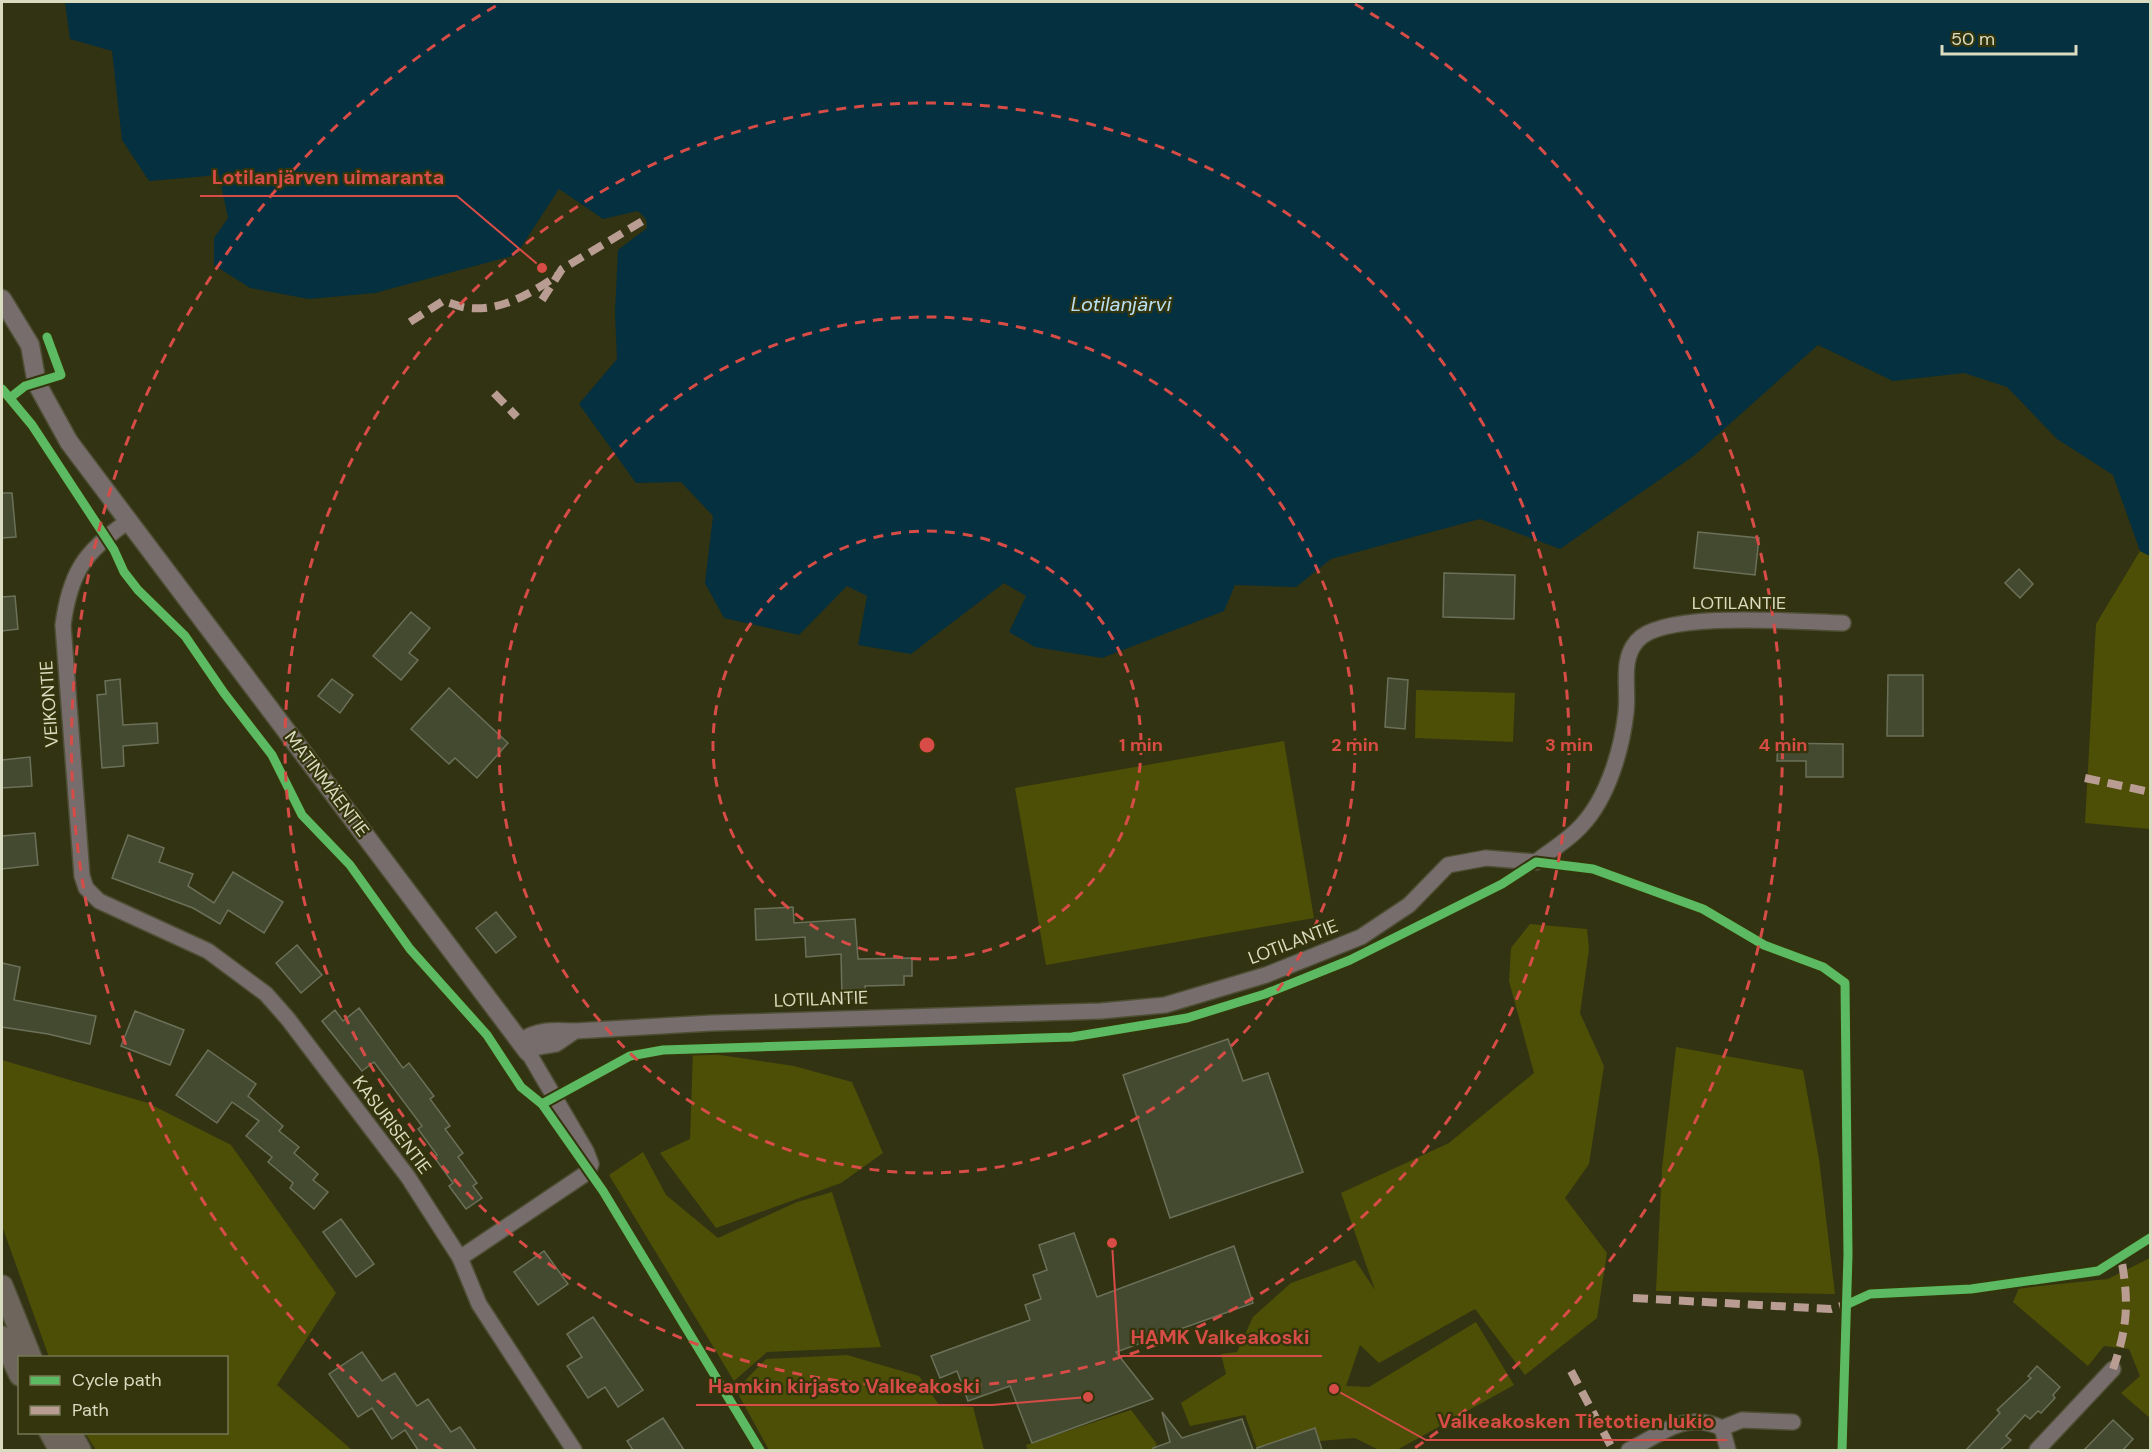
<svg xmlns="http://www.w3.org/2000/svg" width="2152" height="1452" viewBox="0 0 2152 1452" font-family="'DM Sans',sans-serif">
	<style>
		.green { fill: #4d4f06 }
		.water { fill: #04303f }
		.building { fill: #444a30; stroke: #6b7058; stroke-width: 1.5 }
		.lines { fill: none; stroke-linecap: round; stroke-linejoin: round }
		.minor-casing { stroke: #4e4f35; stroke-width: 18 }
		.tertiary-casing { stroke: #4e4f35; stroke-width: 21 }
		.secondary-casing { stroke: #4e4f35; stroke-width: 24 }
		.minor { stroke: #776d6c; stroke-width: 15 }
		.tertiary { stroke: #776d6c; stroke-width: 18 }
		.secondary { stroke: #6e655c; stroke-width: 21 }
		.quiet { stroke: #b99d93; stroke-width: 8; stroke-dasharray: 15 8; stroke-linecap: butt }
		.cycleway-casing { stroke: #34350c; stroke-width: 13 }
		.cycleway { stroke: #5cba63; stroke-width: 9 }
		.ring { fill: none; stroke: #d74c47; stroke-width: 3; stroke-dasharray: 10 8 }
		.labels { text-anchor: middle; stroke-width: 4.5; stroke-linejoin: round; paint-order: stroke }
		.street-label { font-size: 18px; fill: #dadcc1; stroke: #34350c }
		.water-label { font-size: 20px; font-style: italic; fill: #b8e0f6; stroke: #34350c }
		.centre { fill: #d74c47; stroke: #34350c; stroke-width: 3 }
		.ring-label { font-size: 18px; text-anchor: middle; font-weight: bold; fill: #d74c47; stroke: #34350c; stroke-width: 4.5; stroke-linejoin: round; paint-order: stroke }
		.leader { fill: none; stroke: #d74c47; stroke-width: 2 }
		.callout-dot { fill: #d74c47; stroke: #34350c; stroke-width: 2 }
		.callout-label { font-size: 20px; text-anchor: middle; font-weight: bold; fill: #d74c47; stroke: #34350c; stroke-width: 4.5; stroke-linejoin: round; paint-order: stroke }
	</style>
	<rect width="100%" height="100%" fill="#323313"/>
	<!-- green -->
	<g class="green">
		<path d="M2140 551 2150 556V829L2085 823 2096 624Z"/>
		<path d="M1416 690 1515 693 1513 742 1415 738Z"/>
		<path d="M1284 741 1314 918 1046 965 1015 788Z"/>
		<path d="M1530 924 1587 929 1589 949 1580 1013 1604 1066 1589 1164 1565 1198 1607 1253 1597 1318 1525 1375 1475 1309 1379 1363 1360 1345 1346 1386 1369 1387 1476 1322 1514 1385 1397 1450H1379L1355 1438 1319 1441 1315 1428 1257 1448 1245 1415 1190 1426 1181 1403 1226 1374 1221 1354 1237 1352 1253 1317 1291 1283 1355 1260 1375 1290 1341 1193 1449 1143 1534 1073 1509 981 1511 948Z"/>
		<path d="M1676 1047 1803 1070 1819 1159 1835 1294 1656 1291 1662 1168Z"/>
		<path d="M693 1051 794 1066 852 1082 883 1153 841 1183 716 1228 660 1153 690 1139Z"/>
		<path d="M2 1060 148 1103 231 1145 336 1293 277 1385 352 1450H96L85 1433 226 1432V1358L49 1357 2 1226Z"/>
		<path d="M643 1152 666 1195 718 1238 797 1202 832 1192 881 1347 767 1352 734 1381 609 1175Z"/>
		<path d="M2150 1258V1418L2121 1393 2140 1376 2129 1349 2104 1346 2088 1366 2013 1302 2019 1288 2108 1279Z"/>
		<path d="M847 1355 919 1376 939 1405 973 1407 984 1450H769L736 1390 766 1359Z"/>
		<path d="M1131 1410 1156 1443 1157 1450H1028L1026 1445Z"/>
	</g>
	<!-- water -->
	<path class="water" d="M65 2H2150V556L2140 551 2113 475 2057 439 2007 387 1964 373 1893 381 1818 345 1695 455 1560 549 1480 519 1331 559 1296 587 1235 585 1224 611 1102 658 1035 647 1009 632 1026 596 1004 583 911 654 858 645 867 596 847 586 799 635 724 618 705 583 713 516 681 482 636 483 579 404 617 359 615 312 618 250 647 228 646 219 638 211 603 219 559 189 516 255 375 293 309 299 250 288 214 265V238L228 218 219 175 149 181 122 140 112 51 70 39Z"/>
	<!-- building -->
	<g class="building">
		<path d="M2 493H12L16 537 2 538Z"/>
		<path d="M1698 532 1759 538 1755 575 1694 568Z"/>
		<path d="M2019 569 2033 584 2020 598 2005 583Z"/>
		<path d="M1444 573 1515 575 1514 619 1443 617Z"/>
		<path d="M15 596 18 629 2 631V597Z"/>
		<path d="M411 612 430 628 409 653 418 660 401 680 373 656Z"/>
		<path d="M1888 675H1923V736H1887Z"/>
		<path d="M1388 678 1408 680 1405 729 1385 727Z"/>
		<path d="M120 679 123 725 157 723 158 743 123 746 124 766 102 768 97 695 106 694 105 681Z"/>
		<path d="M332 679 353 695 340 713 318 696Z"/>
		<path d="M449 688 508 743 477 778 455 758 449 764 411 729Z"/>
		<path d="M1778 743 1843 744V777H1806V761H1777Z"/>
		<path d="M30 757 32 786 2 788V760Z"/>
		<path d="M35 833 38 865 2 869V836Z"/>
		<path d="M128 835 164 848 159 862 193 874 188 886 214 903 233 872 283 902 264 933 228 910 220 924 193 908 112 878Z"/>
		<path d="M793 907 794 923 855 919 858 959 912 958V976H904V985L865 986 866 998 842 999 841 954 806 957 805 937 756 940 755 909Z"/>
		<path d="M496 912 516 937 496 953 476 928Z"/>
		<path d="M297 945 322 975 301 993 276 963Z"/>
		<path d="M2 963 20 967 14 1000 96 1016 90 1044 48 1034 2 1027Z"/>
		<path d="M359 1008 403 1068 409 1063 434 1096 430 1099 450 1126 445 1129 463 1153 458 1157 477 1183 473 1186 482 1198 466 1209 449 1186 453 1183 434 1157 437 1155 418 1129 422 1126 374 1062 362 1071 322 1021 335 1010 343 1021Z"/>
		<path d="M135 1011 184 1030 170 1065 121 1046Z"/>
		<path d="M1228 1039 1243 1081 1268 1073 1303 1172 1170 1218 1123 1075Z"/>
		<path d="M208 1050 256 1084 248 1096 283 1126 279 1131 299 1147 294 1153 318 1174 313 1180 328 1192 314 1209 290 1188 293 1183 268 1162 272 1157 246 1136 259 1121 232 1102 217 1123 176 1095Z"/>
		<path d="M341 1219 374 1264 356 1277 323 1232Z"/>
		<path d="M1074 1233 1097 1297 1234 1246 1253 1303 1116 1352 1153 1399 1032 1443 1010 1386 968 1401 957 1371 940 1378 931 1356 1030 1320 1025 1305 1041 1299 1033 1275 1047 1270 1039 1245Z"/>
		<path d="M544 1251 568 1284 538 1305 514 1272Z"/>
		<path d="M593 1317 643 1390 618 1407 605 1387 588 1398 567 1366 582 1357 567 1334Z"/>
		<path d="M362 1352 382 1381 395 1373 417 1406 428 1399 451 1432 460 1427 476 1450H418L405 1430 392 1439 372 1408 358 1417 329 1374Z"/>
		<path d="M2037 1366 2060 1387 2053 1395 2055 1398 2041 1413 2038 1411 2030 1419 2025 1415 2006 1436 2011 1440 2000 1450H1966L2000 1413 1997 1410 2031 1378 2028 1376Z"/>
		<path d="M1162 1412 1182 1438 1242 1419 1253 1450H1153V1448L1170 1442Z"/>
		<path d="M663 1418 684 1450H633L627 1441Z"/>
		<path d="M2113 1420 2133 1439 2123 1450H2084Z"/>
		<path d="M1315 1428 1322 1450H1258L1257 1448Z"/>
	</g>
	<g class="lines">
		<!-- minor casing -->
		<g class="minor-casing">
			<g id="minor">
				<path d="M127 522C84 552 70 573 63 625L82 876 86 888 99 901 208 951 266 994 288 1019 408 1177 460 1258 479 1304 574 1450"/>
				<path d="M520 1041C538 1029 553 1030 575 1031L712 1023 1101 1011 1165 1005 1266 975 1361 937 1409 905 1448 865 1486 858 1536 862C1551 850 1570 839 1582 825 1608 797 1622 749 1626 712 1629 688 1620 660 1637 641 1663 610 1801 622 1843 623"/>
				<path d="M460 1258 588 1172 591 1164 586 1151 528 1052 538 1047 556 1044 575 1031"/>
				<path d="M1722 1428 1742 1420 1793 1422"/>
				<path d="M1629 1450C1662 1434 1685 1410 1722 1428L1728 1450"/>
				<path d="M2037 1450 2113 1369"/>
			</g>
		</g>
		<!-- tertiary casing -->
		<g class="tertiary-casing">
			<path id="tertiary" d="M2 299 30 345 37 384 69 442 528 1052"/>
		</g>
		<!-- secondary casing -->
		<g class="secondary-casing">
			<g id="secondary">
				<path d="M2 1286 31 1358"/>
				<path d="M2 1337 20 1375"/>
				<path d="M50 1432 60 1450"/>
				<path d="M70 1432 80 1450"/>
			</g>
		</g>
		<!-- minor -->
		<use href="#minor" class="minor"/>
		<!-- tertiary -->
		<use href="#tertiary" class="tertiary"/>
		<!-- secondary -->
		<use href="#secondary" class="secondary"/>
		<!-- quiet -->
		<g class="quiet">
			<path d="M542 300 562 269 646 219"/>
			<path d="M410 322 443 301C452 303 461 308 470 308 503 311 533 292 558 275"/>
			<path d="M494 393 517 417"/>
			<path d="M2085 778 2150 792"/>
			<path d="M1633 1298 1831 1309 1848 1304"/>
			<path d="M2113 1369C2128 1326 2129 1302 2121 1257"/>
			<path d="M1571 1371 1613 1450"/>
		</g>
		<!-- cycleway casing -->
		<g class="cycleway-casing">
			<g id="cycleway">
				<path d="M2 389 32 425 114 550 124 572 138 590 185 636 224 693 272 755 302 815 350 865 410 949 487 1035 521 1087 542 1104 603 1191 760 1450"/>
				<path d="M11 397 25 386 61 375 47 337"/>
				<path d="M542 1104 630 1056 663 1050 1072 1037 1187 1018 1265 994 1350 960 1502 884 1536 862 1593 869 1703 909 1764 945 1823 967 1845 983 1848 1255 1842 1450"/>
				<path d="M1848 1304 1870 1294 1971 1289 2098 1271 2150 1238"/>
			</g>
		</g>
		<!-- cycleway -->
		<use href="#cycleway" class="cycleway"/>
	</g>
	<!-- distance rings -->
	<g class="ring">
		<circle cx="927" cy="745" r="214"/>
		<circle cx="927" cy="745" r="428"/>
		<circle cx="927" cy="745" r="642"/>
		<path d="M442 1450A856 856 0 0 1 499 4M1355 4A856 856 0 0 1 1412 1450"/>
	</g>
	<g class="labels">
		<!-- street labels -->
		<g class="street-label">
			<text x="1739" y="609">LOTILANTIE</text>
			<text transform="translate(49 704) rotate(-94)" y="6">VEIKONTIE</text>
			<text transform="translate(327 784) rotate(53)" y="6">MATINMÄENTIE</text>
			<text transform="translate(1293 942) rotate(-21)" y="6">LOTILANTIE</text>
			<text transform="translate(821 999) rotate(-2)" y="6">LOTILANTIE</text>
			<text transform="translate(392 1125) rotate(53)" y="6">KASURISENTIE</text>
		</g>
		<!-- water labels -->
		<g class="water-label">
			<text x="1121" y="311">Lotilanjärvi</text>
		</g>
	</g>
	<circle cx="927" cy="745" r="9" class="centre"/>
	<g class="ring-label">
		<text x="1141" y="751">1 min</text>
		<text x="1355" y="751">2 min</text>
		<text x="1569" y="751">3 min</text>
		<text x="1783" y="751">4 min</text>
	</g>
	<!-- callouts -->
	<path class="leader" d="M542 268L457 196H200M1112 1243L1119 1356H1322M1088 1397L992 1405H696M1334 1389L1426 1440H1727"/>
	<g class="callout-dot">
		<circle cx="542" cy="268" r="6"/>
		<circle cx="1112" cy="1243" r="6"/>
		<circle cx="1088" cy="1397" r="6"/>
		<circle cx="1334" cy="1389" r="6"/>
	</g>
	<g class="callout-label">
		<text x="328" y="184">Lotilanjärven uimaranta</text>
		<text x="1220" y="1344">HAMK Valkeakoski</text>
		<text x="844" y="1393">Hamkin kirjasto Valkeakoski</text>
		<text x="1576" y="1428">Valkeakosken Tietotien lukio</text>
	</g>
	<!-- border -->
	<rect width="2152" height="1452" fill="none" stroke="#dadcc1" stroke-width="6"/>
	<!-- legend -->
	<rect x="18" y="1356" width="210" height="78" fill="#34350c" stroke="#767854" stroke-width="1.5"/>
	<rect x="30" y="1376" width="30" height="9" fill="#5cba63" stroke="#767854" stroke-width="1.5"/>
	<text x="72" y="1386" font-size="18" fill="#dadcc1">Cycle path</text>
	<rect x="30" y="1406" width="30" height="9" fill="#b99d93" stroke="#767854" stroke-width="1.5"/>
	<text x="72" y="1416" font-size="18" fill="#dadcc1">Path</text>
	<!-- scale -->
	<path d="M1942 45v9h134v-9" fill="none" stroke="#dadcc1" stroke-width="3"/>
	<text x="1951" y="45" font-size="18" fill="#dadcc1" stroke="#34350c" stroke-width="4.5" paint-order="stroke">50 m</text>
</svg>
